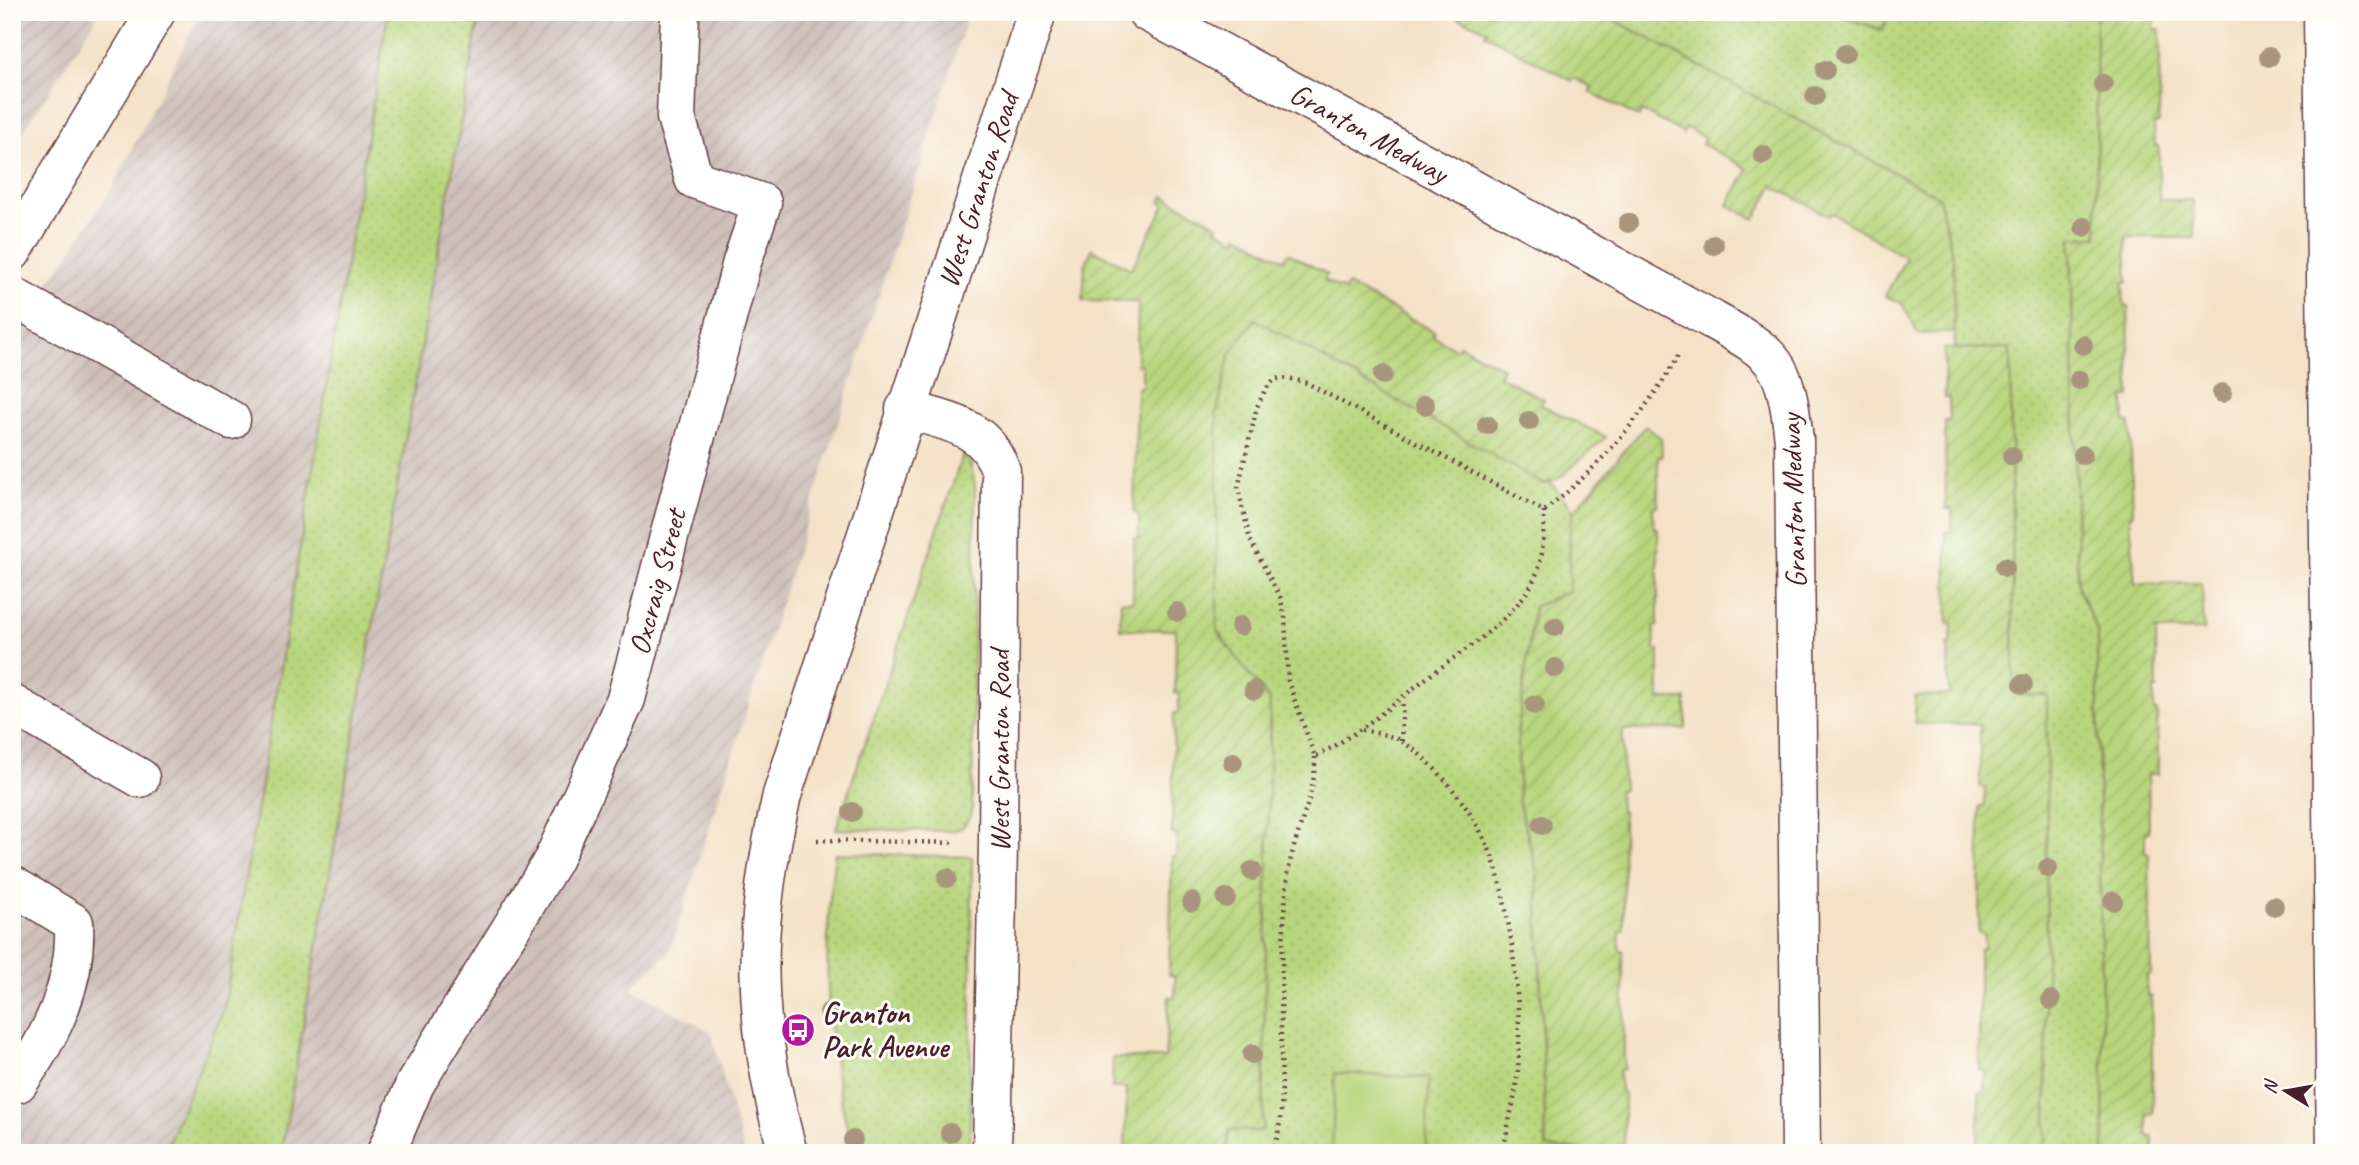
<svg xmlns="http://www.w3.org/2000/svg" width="2359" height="1165" viewBox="0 0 2359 1165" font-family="Caveat,sans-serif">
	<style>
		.industrial { fill: url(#industrial-furrows) }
		.grass { fill: url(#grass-dots); stroke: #817a54; stroke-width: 2 }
		.garden { fill: url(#garden-furrows); stroke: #817a54; stroke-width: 2 }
		.pitch { fill: #b8d67d; stroke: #817a54; stroke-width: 2 }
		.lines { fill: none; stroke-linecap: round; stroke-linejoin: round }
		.minor-casing { stroke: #643c42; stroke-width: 41 }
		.path { stroke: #643c42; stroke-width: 4.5; stroke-dasharray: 2 5; stroke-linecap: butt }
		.minor { stroke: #fff; stroke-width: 38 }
		.tree { fill: #a9957e }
		.labels { text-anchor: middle; stroke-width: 6; stroke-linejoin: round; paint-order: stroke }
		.street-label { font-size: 30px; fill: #4a1f2b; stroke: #fdfcf7 }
		.poi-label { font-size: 30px; font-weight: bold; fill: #4a1f2b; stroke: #fdfcf7; text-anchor: start }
	</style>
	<defs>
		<pattern id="industrial-furrows" width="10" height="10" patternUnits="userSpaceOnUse" patternTransform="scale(1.75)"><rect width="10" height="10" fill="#cfc0ba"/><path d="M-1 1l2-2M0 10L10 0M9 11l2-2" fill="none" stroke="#b3a5a0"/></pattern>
		<pattern id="grass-dots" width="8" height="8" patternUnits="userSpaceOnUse" patternTransform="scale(1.75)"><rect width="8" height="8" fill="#b8d67d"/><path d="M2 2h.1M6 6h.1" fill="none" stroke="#a0b76c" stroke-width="1.8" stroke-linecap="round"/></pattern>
		<pattern id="garden-furrows" width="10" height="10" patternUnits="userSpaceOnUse" patternTransform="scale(1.75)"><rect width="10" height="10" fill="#b8d67d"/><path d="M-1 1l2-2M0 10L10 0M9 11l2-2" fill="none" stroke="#a0b76c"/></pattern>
	</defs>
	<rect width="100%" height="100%" fill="#fdfcf7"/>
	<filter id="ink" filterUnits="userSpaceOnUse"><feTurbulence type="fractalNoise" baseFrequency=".0143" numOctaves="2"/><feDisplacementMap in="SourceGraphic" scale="14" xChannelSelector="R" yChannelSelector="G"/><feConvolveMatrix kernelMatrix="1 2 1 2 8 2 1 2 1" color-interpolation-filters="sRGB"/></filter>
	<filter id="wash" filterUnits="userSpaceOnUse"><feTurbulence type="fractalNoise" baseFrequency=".00686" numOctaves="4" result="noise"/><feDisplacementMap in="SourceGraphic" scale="28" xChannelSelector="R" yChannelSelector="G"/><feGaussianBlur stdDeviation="1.57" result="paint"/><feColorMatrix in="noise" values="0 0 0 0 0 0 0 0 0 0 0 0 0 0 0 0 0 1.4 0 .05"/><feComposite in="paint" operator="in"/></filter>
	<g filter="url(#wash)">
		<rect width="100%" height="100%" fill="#f4e1c6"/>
		<!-- industrial -->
		<g class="industrial">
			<path d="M12 12H100L12 149Z"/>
			<path d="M201 12H388L224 1009 164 1153H12V339L113 187Z"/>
			<path d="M480 12H969L669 954 630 988 711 1032 744 1153H281Z"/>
		</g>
		<!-- grass -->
		<g class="grass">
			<path d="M388 12H480L281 1153H164L224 1009Z"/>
			<path d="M1600 12H1827L1882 30 1889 12H2096L2097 238 2071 239 2078 586 2097 631 2104 1153H2044L2047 695H2014L2010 348 1955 349 1953 258 1939 197Z"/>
			<path d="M1255 319 1543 484 1551 483 1574 511 1570 525 1569 591 1534 607 1518 730 1519 803 1537 871 1546 1148 1581 1149V1153H1226L1229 1130 1263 1131 1270 702 1217 631V412L1229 354Z"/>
			<path d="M963 454 970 463 975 485 972 814 962 828 952 831 836 829Z"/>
			<path d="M835 853 972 857 970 1153H854C826 1055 821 954 835 853Z"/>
		</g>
		<!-- garden -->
		<g class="garden">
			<path d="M1445 12H1600L1939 197 1953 258 1954 332 1918 334 1902 303 1885 296 1906 258 1832 213 1829 216 1773 186 1755 219 1728 205 1748 169 1702 144 1705 138 1686 128 1683 133 1642 111 1638 117 1590 92 1592 87 1574 78 1572 81 1485 34 1487 30Z"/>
			<path d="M1827 12H1889L1883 30Z"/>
			<path d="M2096 12H2155L2154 29H2160L2159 123 2154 124 2155 146H2159V200H2193L2194 238 2126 237 2128 282H2123L2124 305 2128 306 2130 397H2124L2125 422 2130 423 2133 515 2130 516 2135 584 2202 583 2204 630 2156 631 2157 689H2154V711H2157L2158 774H2148L2149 832H2145V853L2149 854 2151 975H2147V996H2151L2153 1113 2147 1114V1136L2153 1137V1153H2104L2097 631 2078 586 2071 238 2097 237Z"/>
			<path d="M1164 196 1218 225 1216 229 1236 240 1238 235 1284 260 1288 253 1327 274 1324 280 1345 291 1348 285 1435 332 1433 336 1456 349 1459 345 1503 368 1499 376 1544 399 1541 405 1606 437 1558 479 1543 484 1255 319 1230 354 1217 412V631L1270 702 1263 1131 1229 1130 1226 1153 1125 1151 1127 1088H1112L1113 1058H1165L1169 997H1175V976L1169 975 1172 857 1176 856 1177 835 1172 834 1174 713H1178L1179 693H1175L1176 630 1120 629 1121 601H1133L1134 538H1139V514L1134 513 1137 388 1142 387V365H1137L1138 302 1083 301 1085 265 1092 249 1131 269 1165 205 1160 202Z"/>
			<path d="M2010 348 2014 694 2047 695 2046 1150 2044 1153H1913V1150H1978L1979 1092 1984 1091 1985 1071 1979 1070V949L1984 948V934L1979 933 1980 807H1984L1985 788 1980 787V724H1915V696L1949 695 1948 645H1951L1952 624H1948L1946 532 1952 531V509H1946L1945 421H1950L1949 398H1945L1944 349Z"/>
			<path d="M1645 426 1661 438 1662 457H1658V506L1653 507 1654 528H1658V626L1654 627 1655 650H1659V699H1686V729L1623 730V790H1619L1620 811H1623L1624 930 1620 931 1619 949 1623 950 1624 1069 1619 1070 1620 1092 1624 1093V1153H1581L1580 1149 1546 1148 1537 871 1519 803 1518 730 1534 607 1569 591 1570 525 1574 511Z"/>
		</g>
		<!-- pitch -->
		<path class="pitch" d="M1335 1073 1429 1078 1426 1153H1332Z"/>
	</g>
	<g filter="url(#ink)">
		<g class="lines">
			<!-- minor casing -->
			<g class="minor-casing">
				<g id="minor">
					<path d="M1147 12 1702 314C1773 354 1785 355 1794 440L1801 1153"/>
					<path d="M2323 12 2336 1153"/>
					<path d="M12 252 156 12"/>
					<path d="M12 296 231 420"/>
					<path d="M905 409C947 422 987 425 1001 472L998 844 992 1153"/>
					<path d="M12 704 140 778"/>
					<path d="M12 885 74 923C77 983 52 1035 18 1083L12 1084"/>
					<path d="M386 1153 415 1084 553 860 626 699 742 262 762 203 694 179 676 117 680 12"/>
					<path d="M788 1153C751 1019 751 929 782 795L1037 12"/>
				</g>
			</g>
			<!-- path -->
			<g class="path">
				<path d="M1544 511C1544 538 1544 565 1529 589 1502 629 1457 654 1420 683 1384 712 1356 735 1315 757L1288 681 1285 616 1280 597 1250 540 1238 488 1257 407 1265 390 1275 379 1289 378 1307 383 1544 511C1598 470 1646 412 1680 353"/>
				<path d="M1362 730C1375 733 1392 735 1403 742 1437 764 1470 808 1487 844 1510 894 1523 1014 1518 1069 1516 1098 1507 1125 1503 1153"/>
				<path d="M1401 741 1403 700"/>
				<path d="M817 840 956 843"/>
				<path d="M1272 1153C1287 1117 1280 1069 1281 1031 1281 981 1283 931 1287 881 1291 838 1316 800 1315 757"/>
			</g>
			<!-- minor -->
			<use href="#minor" class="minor"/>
		</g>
		<!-- trees -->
		<g class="tree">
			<circle cx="1845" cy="54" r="10"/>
			<circle cx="2269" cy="57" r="10"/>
			<circle cx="1825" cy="70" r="10"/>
			<circle cx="2103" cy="84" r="10"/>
			<circle cx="1815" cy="96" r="10"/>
			<circle cx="1763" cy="155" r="10"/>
			<circle cx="1628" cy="223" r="10"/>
			<circle cx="2084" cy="227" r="10"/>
			<circle cx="1714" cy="245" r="10"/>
			<circle cx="2083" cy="345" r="10"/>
			<circle cx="1383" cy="375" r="10"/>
			<circle cx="2079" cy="380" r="10"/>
			<circle cx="2222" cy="393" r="10"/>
			<circle cx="1425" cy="405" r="10"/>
			<circle cx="1529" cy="421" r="10"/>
			<circle cx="1487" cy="425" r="10"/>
			<circle cx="2083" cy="455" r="10"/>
			<circle cx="2012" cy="456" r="10"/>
			<circle cx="2005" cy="567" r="10"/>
			<circle cx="1177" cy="612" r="10"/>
			<circle cx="1240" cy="626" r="10"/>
			<circle cx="1555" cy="627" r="10"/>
			<circle cx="1555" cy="668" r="10"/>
			<circle cx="2023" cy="684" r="10"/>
			<circle cx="1254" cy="690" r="10"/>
			<circle cx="1535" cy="705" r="10"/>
			<circle cx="1233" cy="762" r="10"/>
			<circle cx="852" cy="812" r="10"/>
			<circle cx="1542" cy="825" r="10"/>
			<circle cx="2048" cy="868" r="10"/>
			<circle cx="1252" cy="871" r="10"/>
			<circle cx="947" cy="878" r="10"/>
			<circle cx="1226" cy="898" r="10"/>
			<circle cx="2113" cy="901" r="10"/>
			<circle cx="1192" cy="902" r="10"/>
			<circle cx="2274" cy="906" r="10"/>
			<circle cx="2051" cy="1000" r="10"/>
			<circle cx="829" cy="1012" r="10"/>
			<circle cx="1252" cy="1054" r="10"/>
			<circle cx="950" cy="1133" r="10"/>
			<circle cx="853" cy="1140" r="10"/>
		</g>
	</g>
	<!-- icons -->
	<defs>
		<g id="bus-disc" transform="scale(1.75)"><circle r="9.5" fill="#b5179e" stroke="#fdfcf7"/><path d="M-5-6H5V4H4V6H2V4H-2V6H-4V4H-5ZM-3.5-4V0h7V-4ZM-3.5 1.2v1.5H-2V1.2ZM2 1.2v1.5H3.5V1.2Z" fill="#fff"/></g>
	</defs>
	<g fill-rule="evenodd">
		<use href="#bus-disc" x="798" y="1030"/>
	</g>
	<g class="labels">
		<!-- street labels -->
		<g class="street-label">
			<text transform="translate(1369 133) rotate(29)" y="10">Granton Medway</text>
			<text transform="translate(978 190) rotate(-72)" y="10">West Granton Road</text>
			<text transform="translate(1793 501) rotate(-92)" y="10">Granton Medway</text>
			<text transform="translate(657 582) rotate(-75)" y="10">Oxcraig Street</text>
			<text transform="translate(999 751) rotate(-90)" y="10">West Granton Road</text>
		</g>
		<!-- poi labels -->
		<g class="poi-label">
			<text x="822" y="1023">Granton<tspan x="822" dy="34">Park Avenue</tspan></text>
		</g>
	</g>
	<!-- margin -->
	<rect width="2359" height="1165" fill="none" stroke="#fdfcf7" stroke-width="42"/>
	<!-- north arrow -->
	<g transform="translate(2286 1091) rotate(281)" stroke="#fdfcf7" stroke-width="5" paint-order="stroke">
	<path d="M0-5L12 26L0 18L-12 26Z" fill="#4a1f2b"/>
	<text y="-10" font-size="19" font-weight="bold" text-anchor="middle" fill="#4a1f2b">N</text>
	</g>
</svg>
